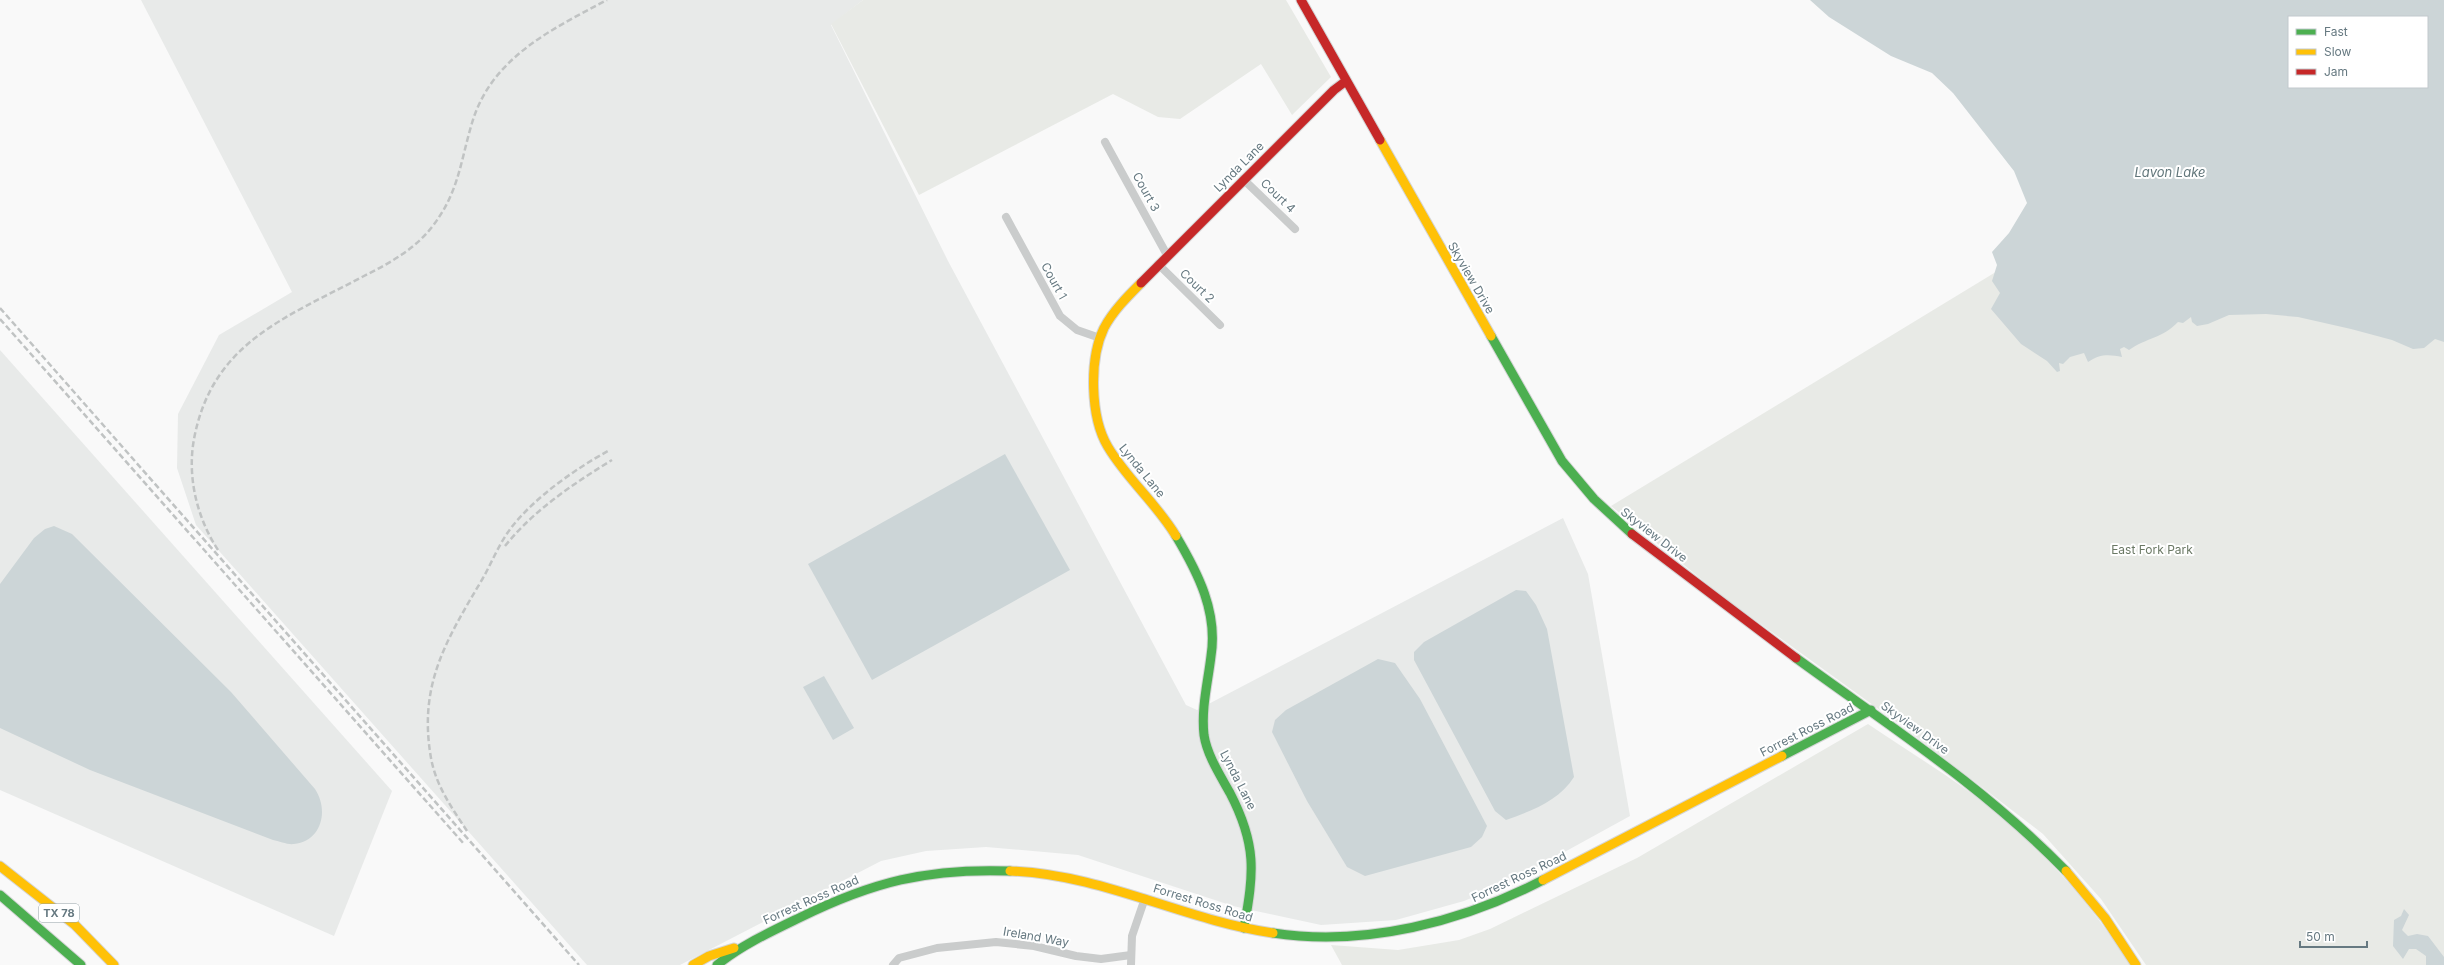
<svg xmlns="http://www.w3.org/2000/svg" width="2444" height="965" viewBox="0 0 2444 965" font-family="Inter,sans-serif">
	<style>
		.built { fill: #e8eae9 }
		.green { fill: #e8eae6 }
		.water { fill: #ccd5d7; fill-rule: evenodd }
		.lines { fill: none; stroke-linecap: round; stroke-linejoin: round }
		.fast-casing { stroke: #d4d5d6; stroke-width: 11 }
		.slow-casing { stroke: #d4d5d6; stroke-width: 11 }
		.jam-casing { stroke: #d4d5d6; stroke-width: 11 }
		.street { stroke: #cacccc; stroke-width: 8 }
		.fast { stroke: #4caf50; stroke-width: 9 }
		.slow { stroke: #ffc107; stroke-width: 9 }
		.jam { stroke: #c62828; stroke-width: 9 }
		.rail { stroke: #c0c3c3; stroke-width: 2.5; stroke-dasharray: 6 3; stroke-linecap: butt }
		.labels { text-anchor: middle; stroke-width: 4; stroke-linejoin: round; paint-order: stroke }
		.shield { fill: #fff; stroke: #94a1a7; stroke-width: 1 }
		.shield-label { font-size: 11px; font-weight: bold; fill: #667981 }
		.street-label { font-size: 12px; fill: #667981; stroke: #fff }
		.park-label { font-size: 12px; fill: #6b7965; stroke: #fff }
		.water-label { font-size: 13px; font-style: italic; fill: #61767a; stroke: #fff }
	</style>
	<rect width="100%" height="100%" fill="#f9f9f9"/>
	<!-- built -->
	<g class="built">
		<path d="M141 0H863L831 25 948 261 1186 705 1197 710 1563 518 1588 574 1630 816 1506 884 1464 901 1396 920 1321 925 1233 906 1078 855 986 847 926 851 881 861 680 965H587L196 525 177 468 178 414 219 335 292 292Z"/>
		<path d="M0 350 392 791 334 936 0 790Z"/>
	</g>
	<!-- green -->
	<g class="green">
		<path d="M863 0H1286L1331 77 1292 115 1261 64 1180 119 1158 117 1113 94 919 195 831 24Z"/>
		<path d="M2444 246V965H2146L2101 899 2043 834 1902 726 1726 599 1611 506 2027 253Z"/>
		<path d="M1868 724C1909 752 1953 778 1992 809 2046 852 2092 907 2131 965H1342L1331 945 1398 950 1459 940 1490 929 1637 858Z"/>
	</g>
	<!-- water -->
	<g class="water">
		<path d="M1810 0H2444V342L2435 339 2424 348 2413 349 2392 340 2351 329 2298 317 2266 314 2229 315 2208 324 2197 326 2192 322 2191 317 2183 323 2178 322C2163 338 2146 338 2129 350L2124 347 2120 349 2122 357C2109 354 2099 354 2088 362L2084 353 2070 357 2063 364 2059 363 2060 371 2057 372 2047 361 2021 344 1991 309 2000 293 1992 281 1997 265 1992 252 2009 233 2027 203 2014 171 1953 93 1932 73 1891 56 1829 17ZM2289 17H2427V87H2289Z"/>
		<path d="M1005 454 1070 570 872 680 808 564Z"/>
		<path d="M54 526 72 534 231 692 315 789C329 810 322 841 294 844 288 845 279 841 273 840L90 770 0 728V584L34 538 45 529Z"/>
		<path d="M1516 590 1526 591 1536 605 1547 629 1574 777C1559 801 1531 811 1506 820L1495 811 1414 660V652L1424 642Z"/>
		<path d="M1378 659 1395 663 1420 699 1487 826 1482 837 1471 847 1365 876 1347 867 1307 801 1272 732 1275 720 1286 710Z"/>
		<path d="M824 676 854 728 833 740 803 687Z"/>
		<path d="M2404 909 2409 915 2402 930 2408 936 2417 934 2428 936 2444 957V965H2426V956L2416 949H2409L2403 959 2393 946 2394 920 2401 916Z"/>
	</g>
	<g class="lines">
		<!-- fast casing -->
		<g class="fast-casing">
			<g id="fast">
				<path d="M1491 336 1562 461 1594 499 1632 534"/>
				<path d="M1176 536C1198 573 1218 612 1211 656 1208 682 1201 708 1204 735 1207 755 1220 775 1230 793 1257 845 1254 872 1244 928"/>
				<path d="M1796 658C1892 728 1982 785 2066 871"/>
				<path d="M1782 756 1871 710"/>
				<path d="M0 895 81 965"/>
				<path d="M1273 933C1365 947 1462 922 1543 880"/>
				<path d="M717 965C742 945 770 932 799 918 872 882 927 868 1010 871"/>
			</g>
		</g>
		<!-- slow casing -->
		<g class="slow-casing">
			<g id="slow">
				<path d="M1380 140 1491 336"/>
				<path d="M1141 283C1127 297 1113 311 1104 328 1089 359 1090 417 1108 447 1127 479 1157 504 1176 536"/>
				<path d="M0 866 75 925 114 965"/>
				<path d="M1010 871C1102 874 1183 920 1273 933"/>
				<path d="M2066 871 2105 918 2136 965"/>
				<path d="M1543 880 1782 756"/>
				<path d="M693 965 709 956 734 948"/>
			</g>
		</g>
		<!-- jam casing -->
		<g class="jam-casing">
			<g id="jam">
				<path d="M1301 0 1380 140"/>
				<path d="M1141 283 1334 90 1346 81"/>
				<path d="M1632 534 1796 658"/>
			</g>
		</g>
		<!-- street -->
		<g class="street">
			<path d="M1105 142 1167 255"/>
			<path d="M1243 179 1295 229"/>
			<path d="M1006 217 1060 316 1077 330 1100 338"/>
			<path d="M1158 264 1220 325"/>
			<path d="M893 965 899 958 937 948 996 942 1034 946 1076 956 1101 959 1131 955"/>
			<path d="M1131 965 1132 936 1145 898"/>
		</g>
		<!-- fast -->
		<use href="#fast" class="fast"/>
		<!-- slow -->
		<use href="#slow" class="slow"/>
		<!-- jam -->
		<use href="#jam" class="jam"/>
		<!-- rail -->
		<g class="rail">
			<path d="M0 308 579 965"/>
			<path d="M0 319 464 844"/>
			<path d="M505 546C534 510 573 484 612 460"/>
			<path d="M218 550C197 518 187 477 194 439 212 343 285 318 362 277 388 264 414 250 432 227 459 192 460 163 472 123 491 58 552 29 607 0"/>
			<path d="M467 831C452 808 436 786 431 758 418 684 447 639 483 578 492 562 500 542 511 528 534 498 575 469 608 451"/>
		</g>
	</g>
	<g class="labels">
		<!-- shield labels -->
		<rect class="shield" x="39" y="904" width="40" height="18" rx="3"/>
		<g class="shield-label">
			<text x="59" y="917">TX 78</text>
		</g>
		<!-- street labels -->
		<g class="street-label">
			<text transform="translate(1239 167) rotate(-45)" y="4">Lynda Lane</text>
			<text transform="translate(1146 192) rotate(61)" y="4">Court 3</text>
			<text transform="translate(1278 196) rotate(44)" y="4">Court 4</text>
			<text transform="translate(1471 278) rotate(60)" y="4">Skyview Drive</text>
			<text transform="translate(1054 281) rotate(61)" y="4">Court 1</text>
			<text transform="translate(1197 286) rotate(44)" y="4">Court 2</text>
			<text transform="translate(1142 471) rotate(51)" y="4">Lynda Lane</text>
			<text transform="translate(1654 535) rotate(38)" y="4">Skyview Drive</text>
			<text transform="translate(1915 728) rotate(36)" y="4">Skyview Drive</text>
			<text transform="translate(1807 730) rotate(-27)" y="4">Forrest Ross Road</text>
			<text transform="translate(1238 780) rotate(63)" y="4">Lynda Lane</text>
			<text transform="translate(1519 877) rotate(-25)" y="4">Forrest Ross Road</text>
			<text transform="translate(811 900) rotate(-24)" y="4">Forrest Ross Road</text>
			<text transform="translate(1203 903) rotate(17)" y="4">Forrest Ross Road</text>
			<text transform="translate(1036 937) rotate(10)" y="4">Ireland Way</text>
		</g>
		<!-- park labels -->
		<g class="park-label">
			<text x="2152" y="554">East Fork Park</text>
		</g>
		<!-- water labels -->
		<g class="water-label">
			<text x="2170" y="177">Lavon Lake</text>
		</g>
	</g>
	<!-- legend -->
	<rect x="2288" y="16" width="140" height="72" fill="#ffffff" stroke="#c2c9cd"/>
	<rect x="2296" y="29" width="20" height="6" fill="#4caf50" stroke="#c2c9cd"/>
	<text x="2324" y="36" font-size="12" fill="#667981">Fast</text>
	<rect x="2296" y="49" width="20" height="6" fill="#ffc107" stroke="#c2c9cd"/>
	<text x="2324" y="56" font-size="12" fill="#667981">Slow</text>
	<rect x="2296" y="69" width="20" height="6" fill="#c62828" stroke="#c2c9cd"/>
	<text x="2324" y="76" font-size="12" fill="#667981">Jam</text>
	<!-- scale -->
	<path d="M2300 941v6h67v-6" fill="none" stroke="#667981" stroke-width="2"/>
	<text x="2306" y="941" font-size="12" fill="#667981" stroke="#ffffff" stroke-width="3" paint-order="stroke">50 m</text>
</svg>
